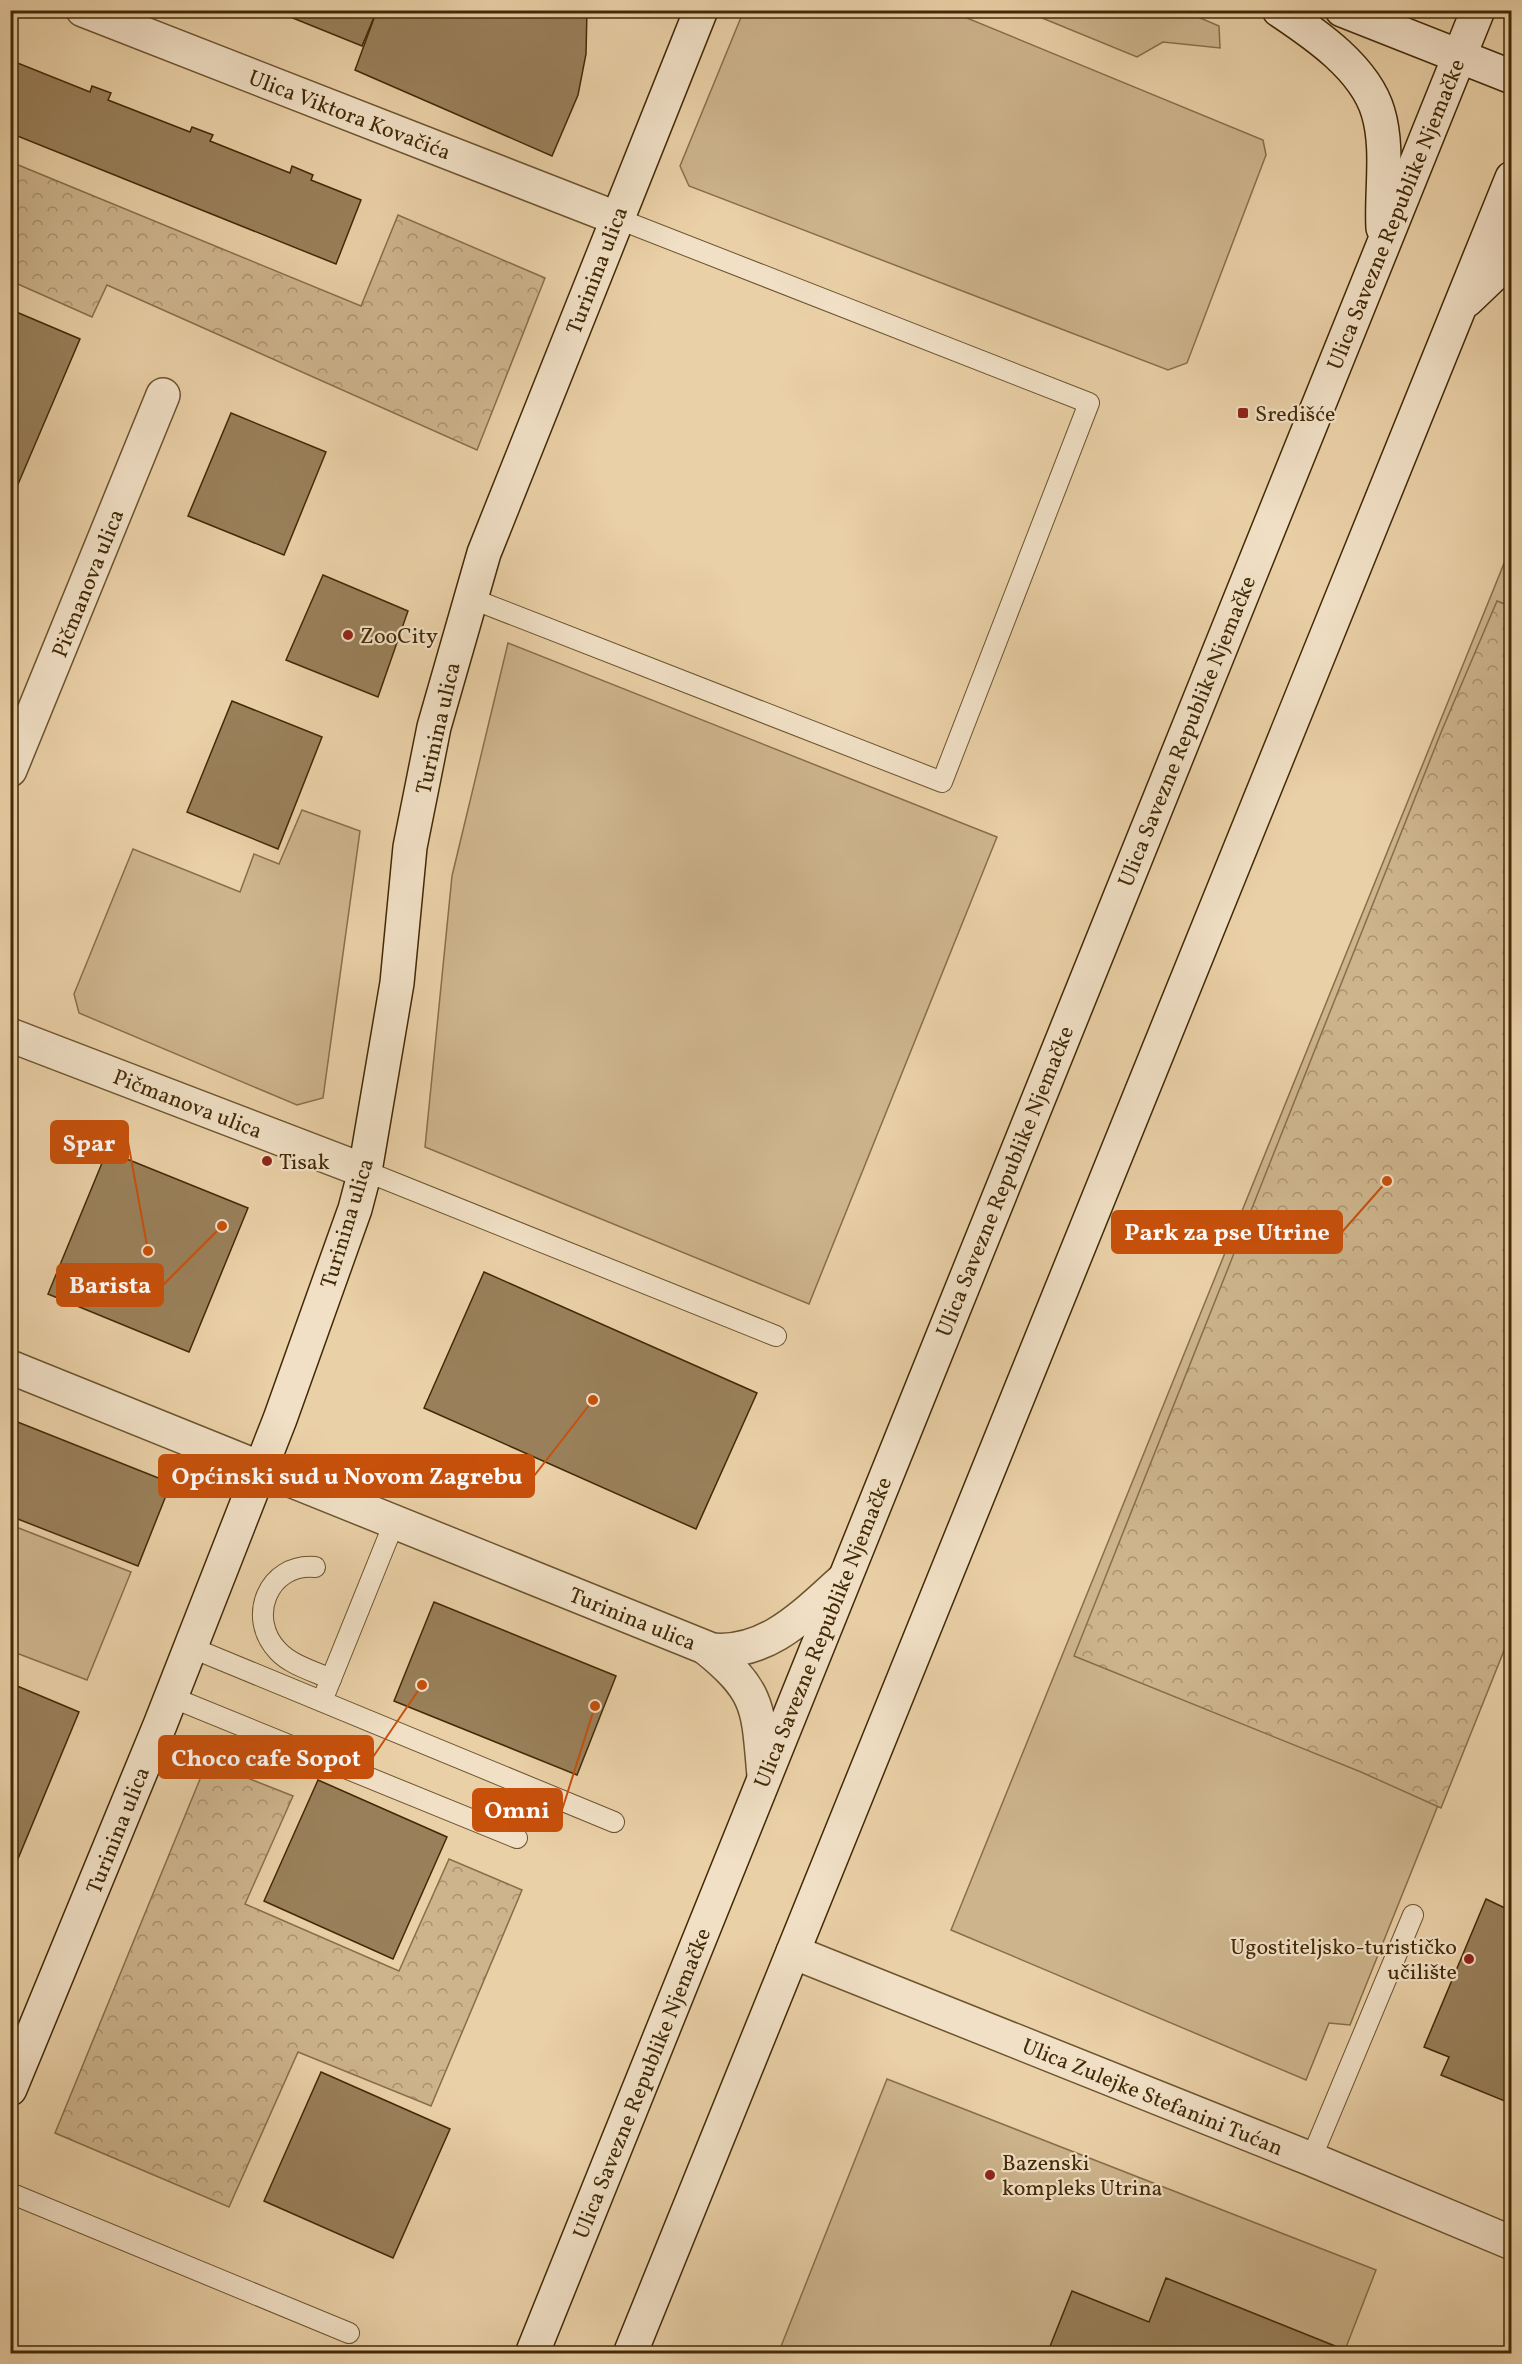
<svg xmlns="http://www.w3.org/2000/svg" width="1522" height="2364" viewBox="0 0 1522 2364" font-family="Vollkorn,serif">
	<style>
		.green { fill: #cdb48c; stroke: #886f49; stroke-width: 1.5 }
		.forest { fill: url(#forest-crowns); stroke: #886f49; stroke-width: 1.5 }
		.building { fill: #99805a; stroke: #422a06; stroke-width: 1.5 }
		.lines { fill: none; stroke-linecap: round; stroke-linejoin: round }
		.lane-casing { stroke: #6c542e; stroke-width: 22 }
		.street-casing { stroke: #6c542e; stroke-width: 36 }
		.secondary-casing { stroke: #422a06; stroke-width: 36 }
		.lane { stroke: #f1e0c6; stroke-width: 20 }
		.street { stroke: #f1e0c6; stroke-width: 33 }
		.secondary { stroke: #f1e0c6; stroke-width: 33 }
		.tram { stroke: #422a06; stroke-width: 1.5 }
		.poi-dot { fill: #8f2418; stroke: #f1e0c6; stroke-width: 2 }
		.labels { text-anchor: middle; stroke-width: 4.5; stroke-linejoin: round; paint-order: stroke }
		.street-label { font-size: 22px; fill: #422a06; stroke: #f1e0c6 }
		.poi-label { font-size: 22px; fill: #422a06; stroke: #f1e0c6; text-anchor: start }
		.leader { fill: none; stroke: #c7500b; stroke-width: 2 }
		.callout-dot { fill: #c7500b; stroke: #f1e0c6; stroke-width: 2 }
		.callout { fill: #c7500b; stroke: #c7500b; stroke-width: 2 }
		.callout-label { font-size: 24px; text-anchor: middle; font-weight: bold; fill: #fff }
	</style>
	<defs>
		<pattern id="forest-crowns" width="20" height="18" patternUnits="userSpaceOnUse" patternTransform="scale(1.5)"><rect width="20" height="18" fill="#cdb48c"/><path d="M2 6a3 3 0 1 1 6 0M12 15a3 3 0 1 1 6 0" fill="none" stroke="#a89370"/></pattern>
	</defs>
	<rect width="100%" height="100%" fill="#ead0a7"/>
	<filter id="stains"><feTurbulence type="fractalNoise" baseFrequency=".00333" numOctaves="4"/><feColorMatrix values="0 0 0 0 .2 0 0 0 0 .09 0 0 0 0 .02 0 0 0 .5 -.17"/></filter>
	<radialGradient id="worn" r=".72"><stop offset=".6" stop-color="#630" stop-opacity="0"/><stop offset="1" stop-color="#630" stop-opacity=".3"/></radialGradient>
	<!-- green -->
	<g class="green">
		<path d="M744 10 950 11 1263 140 1266 155 1187 363 1168 370 689 186 680 166Z"/>
		<path d="M1025 11H1184L1219 26 1220 48 1163 42 1137 57Z"/>
		<path d="M1505 561 1511 563V1623L1350 2025 1329 2023 1306 2080 951 1930Z"/>
		<path d="M508 643 997 837 809 1304 425 1147 452 876Z"/>
		<path d="M302 810 360 831 323 1098 297 1105 79 1013 74 994 133 849 240 892 254 854 279 864Z"/>
		<path d="M11 1525 131 1572 87 1680 11 1651Z"/>
		<path d="M887 2079 1376 2270 1345 2350 1349 2353 778 2354Z"/>
	</g>
	<!-- forest -->
	<g class="forest">
		<path d="M11 162 361 306 398 215 545 278 477 450 107 285 92 317 11 281Z"/>
		<path d="M1497 601 1512 607 1511 1633 1441 1808 1361 1772 1074 1656 1442 730Z"/>
		<path d="M207 1762 293 1796 245 1904 399 1971 449 1859 522 1890 431 2106 298 2052 229 2207 55 2133Z"/>
	</g>
	<!-- building -->
	<g class="building">
		<path d="M273 10H377L362 46Z"/>
		<path d="M377 10H587L586 54 578 95 552 156 355 70Z"/>
		<path d="M10 60 90 92 92 86 111 93 108 100 190 132 192 127 213 135 210 141 290 173 292 166 313 175 311 180 361 200 336 264 10 133Z"/>
		<path d="M14 311 80 339 10 503V319Z"/>
		<path d="M231 413 326 452 284 555 188 516Z"/>
		<path d="M323 575 408 611 378 697 286 660Z"/>
		<path d="M232 701 322 737 278 849 187 812Z"/>
		<path d="M107 1151 248 1208 189 1352 48 1294Z"/>
		<path d="M484 1272 757 1393 696 1529 424 1408Z"/>
		<path d="M10 1419 171 1483 138 1566 10 1516Z"/>
		<path d="M434 1602 616 1676 577 1775 394 1701Z"/>
		<path d="M10 1683 79 1712 10 1878Z"/>
		<path d="M318 1780 447 1837 393 1959 264 1901Z"/>
		<path d="M1486 1899 1509 1910 1512 1905V2104L1441 2075 1449 2057 1424 2047Z"/>
		<path d="M321 2072 450 2129 393 2258 264 2201Z"/>
		<path d="M1166 2278 1345 2350 1349 2354H1047L1072 2291 1149 2322Z"/>
	</g>
	<g class="lines">
		<!-- lane casing -->
		<g class="lane-casing">
			<g id="lane">
				<path d="M470 598 942 782 1089 403 616 218"/>
				<path d="M365 1171 776 1336"/>
				<path d="M315 1567C268 1563 246 1618 278 1651 291 1665 313 1671 331 1679"/>
				<path d="M190 1647 614 1822"/>
				<path d="M171 1697 517 1838"/>
				<path d="M322 1701 394 1523"/>
				<path d="M1311 2159 1413 1915"/>
				<path d="M10 2193 349 2333"/>
			</g>
		</g>
		<!-- street casing -->
		<g class="street-casing">
			<g id="street">
				<path d="M83 10 616 218"/>
				<path d="M10 770 163 395"/>
				<path d="M10 1035 365 1171"/>
				<path d="M10 1367 712 1650C767 1655 805 1614 843 1580"/>
				<path d="M706 1648C761 1692 758 1709 764 1776"/>
				<path d="M793 1952 1311 2159 1512 2243"/>
			</g>
		</g>
		<!-- secondary casing -->
		<g class="secondary-casing">
			<g id="secondary">
				<path d="M1279 10C1315 34 1365 68 1378 112 1389 148 1381 191 1383 228"/>
				<path d="M1342 10 1512 77"/>
				<path d="M1467 300 1512 257"/>
				<path d="M10 2089 160 1725 280 1419 355 1209 365 1171 397 983 410 847 434 727 484 553 701 10"/>
				<path d="M532 2354 1478 10"/>
				<path d="M630 2354 1512 178"/>
			</g>
		</g>
		<!-- lane -->
		<use href="#lane" class="lane"/>
		<!-- street -->
		<use href="#street" class="street"/>
		<!-- secondary -->
		<use href="#secondary" class="secondary"/>
		<!-- tram -->
		<path class="tram" d="M1504 10 1512 13"/>
	</g>
	<!-- markers -->
	<g class="poi-dot">
		<rect x="1237" y="407" width="12" height="12" rx="3"/>
		<circle cx="348" cy="635" r="6"/>
		<circle cx="267" cy="1161" r="6"/>
		<circle cx="1469" cy="1959" r="6"/>
		<circle cx="990" cy="2175" r="6"/>
	</g>
	<g class="labels">
		<!-- street labels -->
		<g class="street-label">
			<text transform="translate(350 114) rotate(21)" y="8">Ulica Viktora Kovačića</text>
			<text transform="translate(1395 214) rotate(-68)" y="8">Ulica Savezne Republike Njemačke</text>
			<text transform="translate(596 270) rotate(-69)" y="8">Turinina ulica</text>
			<text transform="translate(87 583) rotate(-68)" y="8">Pičmanova ulica</text>
			<text transform="translate(437 728) rotate(-77)" y="8">Turinina ulica</text>
			<text transform="translate(1186 731) rotate(-68)" y="8">Ulica Savezne Republike Njemačke</text>
			<text transform="translate(188 1103) rotate(21)" y="8">Pičmanova ulica</text>
			<text transform="translate(1004 1181) rotate(-68)" y="8">Ulica Savezne Republike Njemačke</text>
			<text transform="translate(346 1223) rotate(-73)" y="8">Turinina ulica</text>
			<text transform="translate(633 1618) rotate(22)" y="8">Turinina ulica</text>
			<text transform="translate(822 1632) rotate(-68)" y="8">Ulica Savezne Republike Njemačke</text>
			<text transform="translate(117 1830) rotate(-68)" y="8">Turinina ulica</text>
			<text transform="translate(641 2083) rotate(-68)" y="8">Ulica Savezne Republike Njemačke</text>
			<text transform="translate(1153 2096) rotate(22)" y="8">Ulica Zulejke Stefanini Tućan</text>
		</g>
		<!-- poi labels -->
		<g class="poi-label">
			<text x="1255" y="421">Središće</text>
			<text x="360" y="643">ZooCity</text>
			<text x="279" y="1169">Tisak</text>
			<text x="1457" y="1954" text-anchor="end">Ugostiteljsko-turističko<tspan x="1457" dy="25">učilište</tspan></text>
			<text x="1002" y="2170">Bazenski<tspan x="1002" dy="25">kompleks Utrina</tspan></text>
		</g>
	</g>
	<!-- callouts -->
	<path class="leader" d="M148 1251L128 1142M1387 1181L1342 1232M222 1226L163 1285M593 1400L534 1476M422 1685L373 1757M595 1706L562 1810"/>
	<g class="callout-dot">
		<circle cx="148" cy="1251" r="6"/>
		<circle cx="1387" cy="1181" r="6"/>
		<circle cx="222" cy="1226" r="6"/>
		<circle cx="593" cy="1400" r="6"/>
		<circle cx="422" cy="1685" r="6"/>
		<circle cx="595" cy="1706" r="6"/>
	</g>
	<g class="callout">
		<rect x="51" y="1121" width="77" height="42" rx="6"/>
		<rect x="1112" y="1211" width="230" height="42" rx="6"/>
		<rect x="57" y="1264" width="106" height="42" rx="6"/>
		<rect x="159" y="1455" width="375" height="42" rx="6"/>
		<rect x="159" y="1736" width="214" height="42" rx="6"/>
		<rect x="473" y="1789" width="89" height="42" rx="6"/>
	</g>
	<g class="callout-label">
		<text x="89" y="1151">Spar</text>
		<text x="1227" y="1240">Park za pse Utrine</text>
		<text x="110" y="1293">Barista</text>
		<text x="347" y="1484">Općinski sud u Novom Zagrebu</text>
		<text x="266" y="1766">Choco cafe Sopot</text>
		<text x="517" y="1818">Omni</text>
	</g>
	<!-- margin -->
	<rect width="1522" height="2364" fill="none" stroke="#ead0a7" stroke-width="36"/>
	<rect x="12" y="12" width="1498" height="2340" fill="none" stroke="#422a06" stroke-width="3"/>
	<rect x="18" y="18" width="1486" height="2328" fill="none" stroke="#422a06" stroke-width="1.5"/>
	<rect width="100%" height="100%" filter="url(#stains)"/>
	<rect width="100%" height="100%" fill="url(#worn)"/>
</svg>
